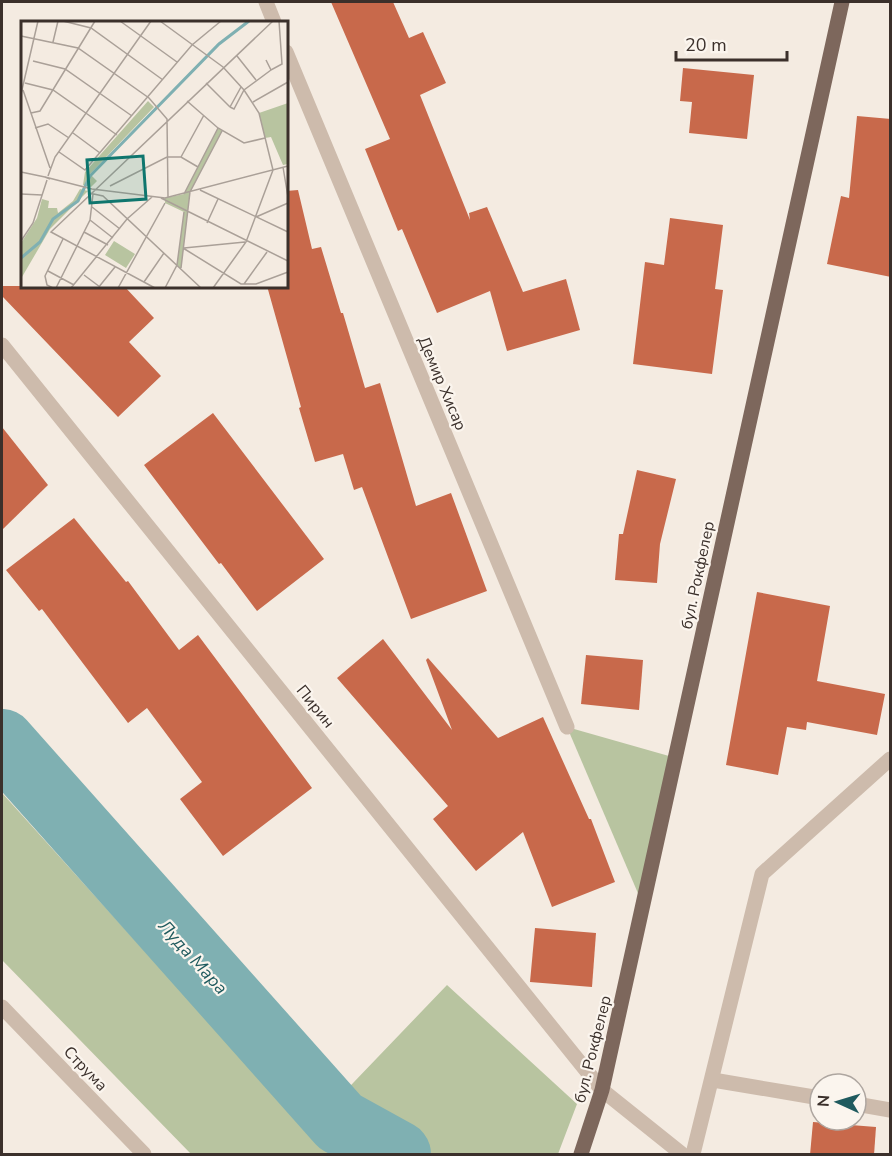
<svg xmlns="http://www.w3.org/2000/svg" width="892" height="1156" viewBox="0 0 892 1156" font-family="'Nunito Sans',sans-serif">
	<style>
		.green { fill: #b8c4a0 }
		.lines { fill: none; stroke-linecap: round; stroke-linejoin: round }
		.river { stroke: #7fb0b2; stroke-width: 66 }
		.building { fill: #c8694b }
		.street { stroke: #cdbbac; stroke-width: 15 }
		.primary { stroke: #7d675c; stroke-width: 15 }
		.labels { text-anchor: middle; stroke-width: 4.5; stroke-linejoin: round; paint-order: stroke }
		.street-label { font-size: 16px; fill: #3b302b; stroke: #fbf5ee }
		.water-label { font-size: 18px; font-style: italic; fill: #1f5a5e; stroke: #fbf5ee }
		.inset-river { fill: none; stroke: #7fb0b2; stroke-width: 3 }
		.inset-road { fill: none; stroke: #aaa098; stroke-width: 1.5 }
		.view { fill: #0f766e; fill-opacity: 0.15; stroke: #0f766e; stroke-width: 3 }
		.inset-edge { fill: none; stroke: #3b302b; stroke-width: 3 }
	</style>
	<rect width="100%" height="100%" fill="#f4ebe1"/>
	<!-- green -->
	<g class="green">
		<path d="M567 727 676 758 643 905Z"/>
		<path d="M2 793 307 1131 447 985 577 1104 558 1154H191L2 960Z"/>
	</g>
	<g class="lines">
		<!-- river -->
		<path class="river" d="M2 742 340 1122 398 1154"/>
	</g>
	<!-- building -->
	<g class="building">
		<path d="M331 2H393L409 38 423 32 446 83 420 95 470 220 469 213 487 207 523 292 566 279 580 330 507 351 490 291 437 313 402 229 398 231 365 149 390 139Z"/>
		<path d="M683 68 754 75 747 139 689 133 692 102 680 101Z"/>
		<path d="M857 116 891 119V277L827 264 841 196 849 198Z"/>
		<path d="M298 190 312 249 321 247 341 313H343L365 388 380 383 416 506 451 493 487 591 411 619 362 487 354 490 343 454 315 462 299 408 301 407 267 286H286V191Z"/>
		<path d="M670 218 723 225 715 289 723 290 712 374 633 364 645 262 664 265Z"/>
		<path d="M2 286H124L154 318 129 342 161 376 118 417 2 296Z"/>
		<path d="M213 413 324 559 257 611 221 563 219 564 144 465Z"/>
		<path d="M2 427 48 485 2 530Z"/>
		<path d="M637 470 676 479 660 544 657 583 615 580 619 534H623Z"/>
		<path d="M74 518 126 582 128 581 179 650 198 635 312 788 223 856 180 799 202 782 147 708 128 723 42 609 39 611 6 570Z"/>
		<path d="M757 592 830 606 817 681 885 694 877 735 807 722 806 730 787 727 778 775 726 765Z"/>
		<path d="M383 639 452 730 426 660 428 658 498 738 543 717 589 819H591L615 882 552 907 523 832 476 871 433 819 448 806 337 678Z"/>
		<path d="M586 655 643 660 639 710 581 704Z"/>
		<path d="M535 928 596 933 592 987 530 982Z"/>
		<path d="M813 1122 876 1127 874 1155H810Z"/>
	</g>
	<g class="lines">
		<!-- street -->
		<g class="street">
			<path d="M266 2 274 22"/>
			<path d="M286 52 567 727"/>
			<path d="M2 345 602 1090 682 1154"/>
			<path d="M2 1007 144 1154"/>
			<path d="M713 1080 820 1098"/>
			<path d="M856 1104 890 1110"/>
			<path d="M693 1154 762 874 890 759"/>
		</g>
		<!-- primary -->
		<path class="primary" d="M581 1154 602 1090 842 2"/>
	</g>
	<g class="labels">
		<!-- street labels -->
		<g class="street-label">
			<text transform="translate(443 383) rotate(67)" y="6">Демир Хисар</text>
			<text transform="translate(697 575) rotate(-78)" y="6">бул. Рокфелер</text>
			<text transform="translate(316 706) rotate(51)" y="6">Пирин</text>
			<text transform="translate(592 1049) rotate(-76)" y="6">бул. Рокфелер</text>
			<text transform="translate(86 1068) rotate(46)" y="6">Струма</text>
		</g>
		<!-- water labels -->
		<g class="water-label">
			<text transform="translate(193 957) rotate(48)" y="6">Луда Мара</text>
		</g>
	</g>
	<!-- overview -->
	<g transform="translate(21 21)">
		<rect width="267" height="267" fill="#f4ebe1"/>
		<path d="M127 80 133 86 69 153 76 160 70 166 62 164 64 151ZM267 82V143L262 144 250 116 244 117 238 92ZM197 107 201 110 169 171 160 248 156 244 163 191 144 182V177L163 173ZM59 168 67 170 29 208 1 256 0 222 16 197 21 178 28 180 27 187H36L37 192 52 180ZM93 220 114 233 105 247 84 234Z" fill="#b8c4a0"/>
		<path class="inset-river" d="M0 237 19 221 32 198 57 180 69 155 198 23 228 0"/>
		<path class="inset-road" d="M42 0 70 7 142 59M99 0 156 41M139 0 202 46 223 69 238 92 252 149M0 15 57 27 128 77 146 98 147 176M32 21 37 0M216 35 235 59M245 39 250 49 261 43 258 0M12 40 44 48 111 95M4 62 32 69 96 114M185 62 209 86M2 69 29 147M0 73 17 0M166 80 197 107 223 122 244 117M232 81 267 61M209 86 213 88 223 69 250 49M209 86 220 66M10 92 19 90 74 0M14 107 27 103 48 117M52 112 79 132M38 131 64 149 171 24 200 0M160 136 183 94M262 146 267 176M0 151 24 156M27 155 34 136 130 0M29 158 24 156 71 168 144 177 267 145M89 165 146 136H160L177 146M179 169 267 211M68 172 82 175 180 267M0 173 21 174M163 173 197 107M140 177 267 240M71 186 99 208M235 196 267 182M69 199 92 217M186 202 197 178M63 211 87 224M0 220 12 202 26 159M162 227 220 263H235L267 251M163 227 224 221M160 247 169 171 201 110M27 250 53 264M63 254 79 266M123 261 143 232M223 263 246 231M32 267 26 264 24 255 42 218M35 267 69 199 72 173M50 267 106 198 131 176M77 267 94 246M97 267 144 182M134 267 30 211 252 0M144 267 156 244 163 191M192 267 225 221 252 149"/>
		<path class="view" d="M122 135 125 178 69 182 66 139Z"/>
		<rect width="267" height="267" class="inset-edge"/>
	</g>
	<!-- border -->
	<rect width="892" height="1156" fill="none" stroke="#3b302b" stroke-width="6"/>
	<!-- north arrow -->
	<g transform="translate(838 1102) rotate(274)"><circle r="28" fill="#fbf5ee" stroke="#aea6a0" stroke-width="1.5"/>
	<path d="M0-4.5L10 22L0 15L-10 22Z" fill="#1f5a5e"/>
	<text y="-9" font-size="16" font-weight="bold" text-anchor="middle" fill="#3b302b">N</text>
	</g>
	<!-- scale -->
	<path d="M676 51v9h111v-9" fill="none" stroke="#3b302b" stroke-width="3"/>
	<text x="685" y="51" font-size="18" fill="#3b302b" stroke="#fbf5ee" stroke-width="4.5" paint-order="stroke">20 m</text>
</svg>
